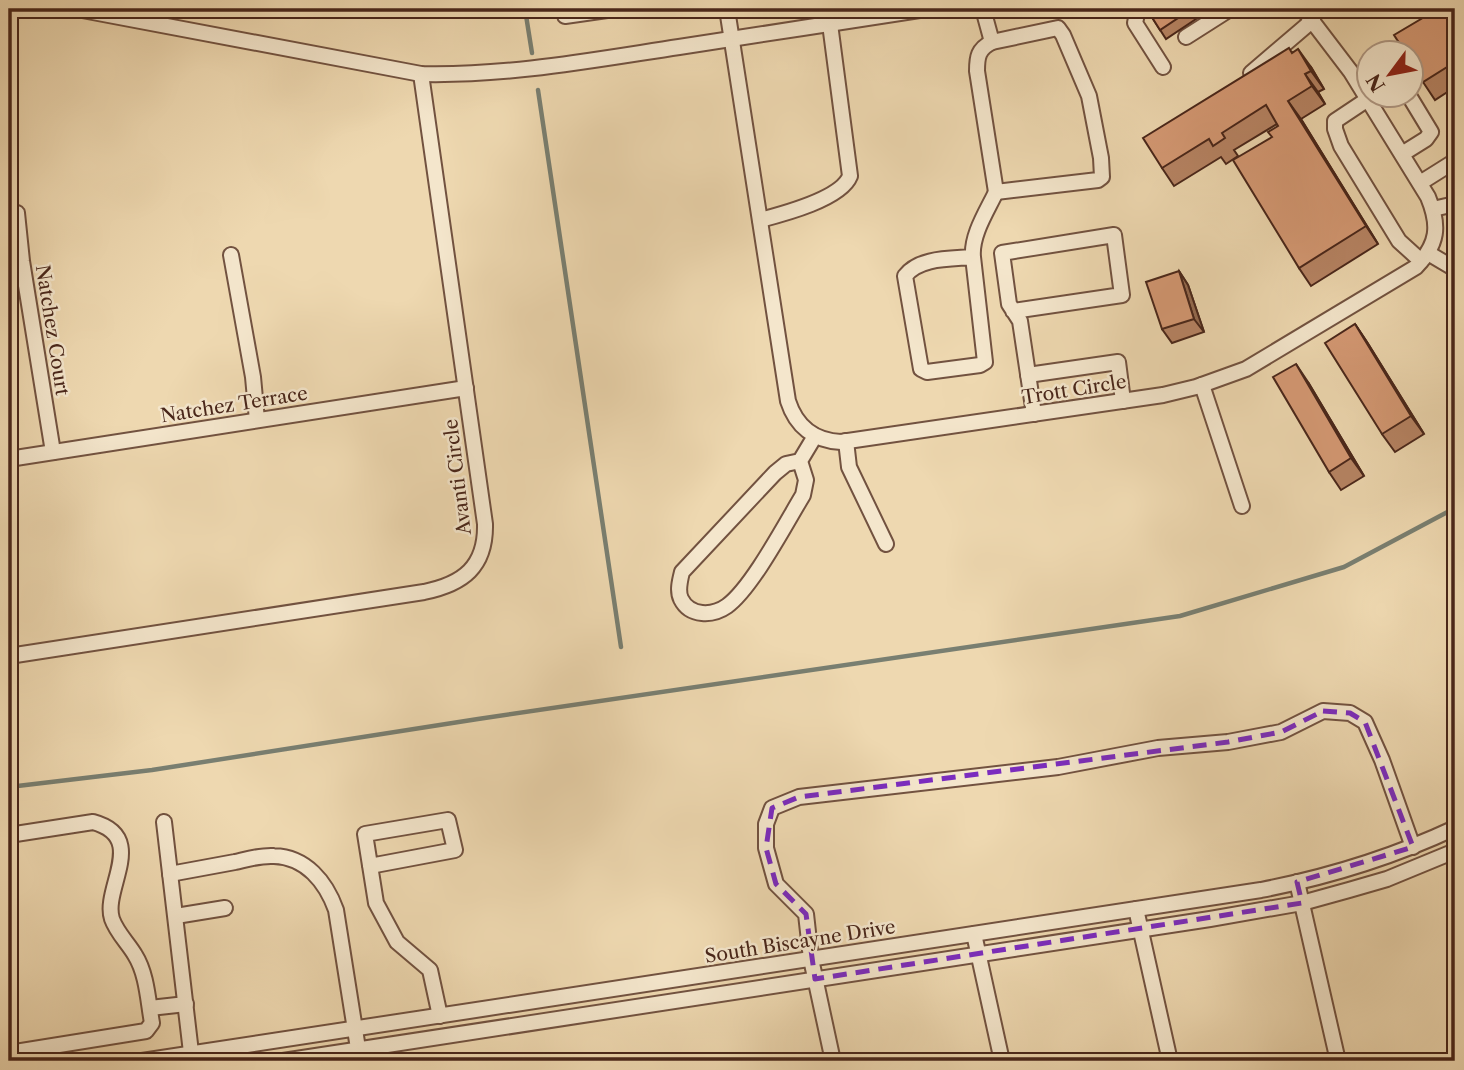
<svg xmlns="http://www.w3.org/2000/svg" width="1464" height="1070" viewBox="0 0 1464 1070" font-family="'Libre Caslon Text',serif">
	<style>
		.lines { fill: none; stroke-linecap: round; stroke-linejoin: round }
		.stream { stroke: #797f71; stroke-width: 4.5 }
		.minor-casing { stroke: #725240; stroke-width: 18 }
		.minor { stroke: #f4e6cc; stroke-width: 14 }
		.wall { fill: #b78464; stroke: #49261a; stroke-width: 2 }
		.shaded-wall { fill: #956b51; stroke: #49261a; stroke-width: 2 }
		.building { fill: #d59974; stroke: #49261a; stroke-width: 2 }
		.marked { fill: none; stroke: #7b2cbf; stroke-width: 5; stroke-dasharray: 14 9; stroke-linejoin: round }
		.labels { text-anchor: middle; stroke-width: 5; stroke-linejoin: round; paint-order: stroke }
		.street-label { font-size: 19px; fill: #49261a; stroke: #f4e6cc }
	</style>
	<rect width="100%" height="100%" fill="#eed8b0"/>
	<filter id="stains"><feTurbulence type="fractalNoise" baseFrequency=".00286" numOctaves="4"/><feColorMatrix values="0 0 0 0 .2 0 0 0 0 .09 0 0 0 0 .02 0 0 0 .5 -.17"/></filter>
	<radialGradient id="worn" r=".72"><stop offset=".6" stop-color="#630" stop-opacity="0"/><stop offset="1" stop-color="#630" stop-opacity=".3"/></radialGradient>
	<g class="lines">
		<!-- stream -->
		<g class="stream">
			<path d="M525 9 532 53"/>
			<path d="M538 90 621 647"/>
			<path d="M9 787 152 770 478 719 1180 616 1344 567 1455 508"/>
		</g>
		<!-- minor casing -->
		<g class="minor-casing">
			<g id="minor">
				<path d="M77 9 421 74C508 76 593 60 679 47 761 34 844 22 926 9"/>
				<path d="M727 9 788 401C796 426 814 441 841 442L1163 395 1196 387 1246 369 1416 267C1438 244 1440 226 1428 197L1351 72 1303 9"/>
				<path d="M983 9 992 42"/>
				<path d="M1138 9 1135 23 1163 67"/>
				<path d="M565 16 614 9"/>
				<path d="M155 23 158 9"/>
				<path d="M1058 28 1063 35 1089 96 1101 158 1102 177 1098 180 996 192 977 71C977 57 978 49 992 42Z"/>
				<path d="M1186 37 1230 9"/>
				<path d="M1251 73 1313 20"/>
				<path d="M1374 95 1335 121V129L1341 146 1399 241 1421 261"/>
				<path d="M1402 154 1426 139 1431 132 1408 94"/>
				<path d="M1420 183 1455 161"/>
				<path d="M1433 209 1455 204"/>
				<path d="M17 213 22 261 53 452"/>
				<path d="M760 220C783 214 841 199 850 176L830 24"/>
				<path d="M1428 253 1455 269"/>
				<path d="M231 255 253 377 257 420"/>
				<path d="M973 257 985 362 980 365 927 372 921 369 905 276C919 257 952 259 973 257 971 235 987 211 996 192"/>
				<path d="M1013 311 1122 295 1114 235 1002 253 1009 304 1020 321 1034 414"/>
				<path d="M1028 375 1118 362 1123 401"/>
				<path d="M1202 385 1242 506"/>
				<path d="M846 441 849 467 886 544"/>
				<path d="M9 459 466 388"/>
				<path d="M800 461 806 480 803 495C786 523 752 588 727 606 713 616 690 617 681 599 677 591 680 580 682 572L775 473 786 464 800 461 815 436"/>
				<path d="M9 656 424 592C463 584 486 567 485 524L421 74"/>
				<path d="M164 822 192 1061"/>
				<path d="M9 835 93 822C149 837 102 889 112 919 117 933 128 943 135 955 147 974 148 1001 152 1023L146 1031 9 1053"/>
				<path d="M370 866 455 850 448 820 365 834 376 903 397 942 430 970 440 1016"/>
				<path d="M170 874C192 870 214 866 235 862 248 859 261 855 274 856 306 857 326 882 336 910L360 1061"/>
				<path d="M1297 882 1338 1061"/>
				<path d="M1136 909 1170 1061"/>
				<path d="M176 916 225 908"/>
				<path d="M974 934 1002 1061"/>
				<path d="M150 1008 186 1004"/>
				<path d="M142 1061 1261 890C1328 877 1393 857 1455 828"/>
				<path d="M283 1061 1210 919 1302 903 1349 890 1387 879 1455 851"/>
				<path d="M833 1061 811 959 806 914 776 884 766 848V824L772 808 799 797 1058 767 1158 748 1228 742 1281 732 1323 711 1350 713 1365 722 1382 760 1413 847"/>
			</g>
		</g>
		<!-- minor -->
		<use href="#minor" class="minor"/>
	</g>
	<!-- wall -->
	<g class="wall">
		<path d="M1190 9 1196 19 1166 39 1148 11Z"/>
		<path d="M1455 9V87L1435 100 1423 82Z"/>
		<path d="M1292 52 1311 67 1324 89 1318 92 1325 104 1301 119 1378 244 1311 286 1299 268 1272 137 1278 126 1277 124 1234 150 1238 156 1226 164 1221 157 1174 186 1162 168Z"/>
		<path d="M1179 271 1188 285 1204 332 1172 343 1162 329Z"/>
		<path d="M1355 324 1367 342 1424 434 1395 452 1382 434Z"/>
		<path d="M1308 382 1364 476 1341 490 1329 472Z"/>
	</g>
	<!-- shaded-wall -->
	<g class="shaded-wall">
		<path d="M1298 49 1311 67 1324 89 1311 71Z"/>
		<path d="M1305 74 1318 92 1325 104 1312 86Z"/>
		<path d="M1288 101 1301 119 1378 244 1366 226Z"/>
		<path d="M1179 271 1188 285 1204 332 1194 319Z"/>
		<path d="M1355 324 1367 342 1424 434 1411 416Z"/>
		<path d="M1296 364 1308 382 1364 476 1351 458Z"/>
	</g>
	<!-- building -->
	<g class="building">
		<path d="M1151 9H1189L1190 10 1160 30 1148 11Z"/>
		<path d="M1438 9H1455V62L1423 82 1411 63V52H1405L1394 35Z"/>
		<path d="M1289 48 1292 53 1298 49 1311 71 1305 74 1312 86 1288 101 1366 226 1299 268 1233 160 1272 137 1268 132 1278 126 1266 105 1222 133 1225 138 1213 146 1209 139 1162 168 1143 138Z"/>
		<path d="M1179 271 1194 319 1162 329 1146 282Z"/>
		<path d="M1355 324 1411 416 1382 434 1325 343Z"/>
		<path d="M1296 364 1351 458 1329 472 1273 377Z"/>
	</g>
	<!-- marked area -->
	<path class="marked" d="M1323 711 1350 713 1365 722 1413 847 1297 882 1302 903 815 979 806 914 776 884 766 848 772 808 799 797 1228 742 1281 732Z"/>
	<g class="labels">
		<!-- street labels -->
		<g class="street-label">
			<text transform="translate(53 330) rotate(81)" y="7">Natchez Court</text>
			<text transform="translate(1074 389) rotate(-9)" y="7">Trott Circle</text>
			<text transform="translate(234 404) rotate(-9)" y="7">Natchez Terrace</text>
			<text transform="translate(457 477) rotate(-97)" y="7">Avanti Circle</text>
			<text transform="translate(800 941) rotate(-9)" y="7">South Biscayne Drive</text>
		</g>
	</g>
	<!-- margin -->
	<rect width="1464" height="1070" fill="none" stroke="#eed8b0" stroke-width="35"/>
	<rect x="10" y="10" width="1443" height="1049" fill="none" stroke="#49261a" stroke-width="3.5"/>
	<rect x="18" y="18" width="1429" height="1035" fill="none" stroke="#49261a" stroke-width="2"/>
	<!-- north arrow -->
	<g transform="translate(1390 74) rotate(238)"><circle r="33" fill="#f4e6cc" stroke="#b09985" stroke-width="2"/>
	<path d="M0-5L12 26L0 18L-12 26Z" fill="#8f2418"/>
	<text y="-10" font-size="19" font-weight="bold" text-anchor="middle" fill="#49261a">N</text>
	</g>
	<rect width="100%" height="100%" filter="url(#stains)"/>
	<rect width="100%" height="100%" fill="url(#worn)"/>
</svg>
